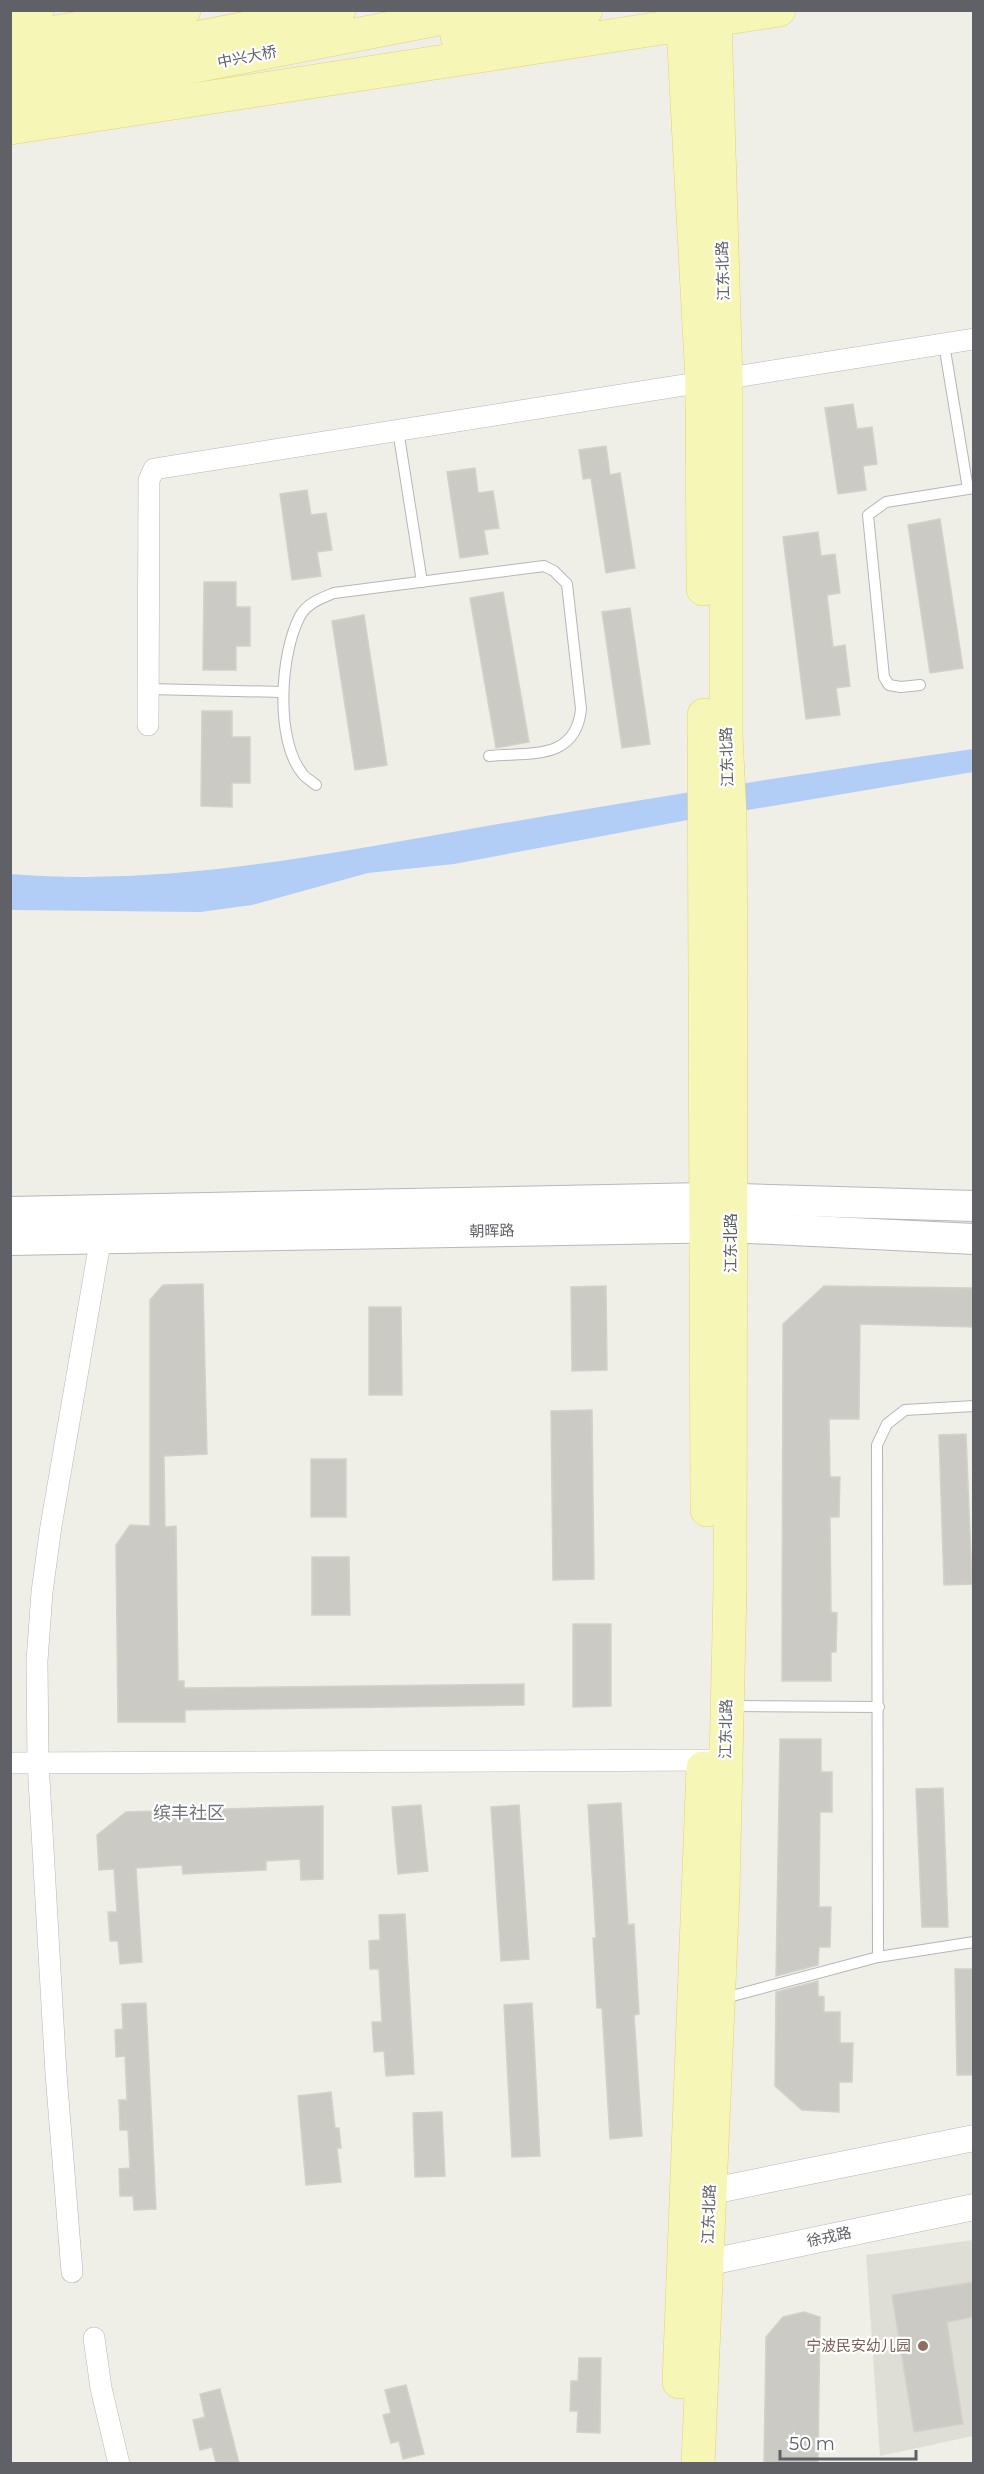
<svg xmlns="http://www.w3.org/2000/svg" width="984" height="2474" viewBox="0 0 984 2474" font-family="Montserrat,'Noto Sans SC',sans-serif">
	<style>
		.education { fill: #dfded6 }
		.water { fill: #b2cdf6 }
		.building { fill: #cbcac5; stroke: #d4d2c7; stroke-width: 1.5 }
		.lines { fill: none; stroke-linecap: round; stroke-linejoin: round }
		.service-casing { stroke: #b5b6bb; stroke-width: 12 }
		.minor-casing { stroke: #b5b6bb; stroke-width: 22 }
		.tertiary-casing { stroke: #b5b6bb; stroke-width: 27 }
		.secondary-casing { stroke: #b6b8bd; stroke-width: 32 }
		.primary-casing { stroke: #e2d46f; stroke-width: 34 }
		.service { stroke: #fff; stroke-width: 10 }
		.minor { stroke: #fff; stroke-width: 21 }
		.tertiary { stroke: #fff; stroke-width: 26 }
		.secondary { stroke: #fff; stroke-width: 30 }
		.primary { stroke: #f6f6b6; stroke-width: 33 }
		.education-dot { fill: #8d6e63; stroke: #fff; stroke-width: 2 }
		.labels { text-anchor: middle; stroke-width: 4.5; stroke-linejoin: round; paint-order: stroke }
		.street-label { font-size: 15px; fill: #5f6166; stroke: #fff }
		.education-label { font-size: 15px; fill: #785e54; stroke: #fff; text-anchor: end }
		.quarter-label { font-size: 18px; fill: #707378; stroke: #fff }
	</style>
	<rect width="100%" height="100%" fill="#efefe8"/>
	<!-- education -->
	<path class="education" d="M973 2240V2436L880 2456 866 2255Z"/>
	<!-- water -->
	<path class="water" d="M973 749V772L677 822 454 864 368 873 252 905 200 912 11 910 10 874C169 887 326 854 481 827 645 799 809 772 973 749Z"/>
	<!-- building -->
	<g class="building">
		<path d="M853 404 857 429 872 427 877 464 863 466 866 490 838 494 825 408Z"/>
		<path d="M606 446 610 475 620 473 635 568 606 573 591 478 583 479 579 450Z"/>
		<path d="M475 468 478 493 493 491 499 528 484 530 488 554 460 558 447 472Z"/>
		<path d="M307 490 311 515 326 513 332 550 317 552 321 576 292 580 280 494Z"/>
		<path d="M940 519 963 668 930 673 908 525Z"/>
		<path d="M818 532 821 556 835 554 840 593 827 595 833 647 845 645 850 686 836 688 840 715 806 719 783 537Z"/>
		<path d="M204 582H236V607H250V646H236V670H203Z"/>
		<path d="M503 592 529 742 496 748 470 598Z"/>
		<path d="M630 608 650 744 622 748 602 612Z"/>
		<path d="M364 615 387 765 355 770 332 621Z"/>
		<path d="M202 711H232V737H250V783H232V807L201 806Z"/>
		<path d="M203 1284 207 1454 164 1456 165 1527 176 1526 178 1681H184V1688L524 1684V1705L185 1710V1722H118L116 1545 130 1525 150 1526V1300L163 1285Z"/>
		<path d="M606 1286 607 1370 572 1371 571 1287Z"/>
		<path d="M824 1286 974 1288V1327L860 1324 859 1419H829L830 1477H840L839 1517H830L831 1612 837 1613 836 1652H831V1681H782L783 1324Z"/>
		<path d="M369 1307H401L402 1395H369Z"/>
		<path d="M592 1410 594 1579 553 1580 551 1411Z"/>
		<path d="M966 1434 972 1584 944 1585 939 1435Z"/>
		<rect x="311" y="1459" width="35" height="58"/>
		<path d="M312 1557H349L350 1615H312Z"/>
		<path d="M573 1624H611V1706L573 1707Z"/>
		<path d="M780 1739H821V1772H832V1812H820L819 1907H831L830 1947H819L818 1965 776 1976Z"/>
		<path d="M943 1788 948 1927H922L916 1789Z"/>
		<path d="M621 1803 628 1925 634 1924 639 2014 634 2015 642 2136 610 2139 602 2008H597L593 1938H596L588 1805Z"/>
		<path d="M421 1805 428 1871 398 1874 392 1807Z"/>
		<path d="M519 1805 529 1959 501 1961 491 1807Z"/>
		<path d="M323 1806V1879L301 1880 300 1859 266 1861V1870L183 1874 182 1865 136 1868 142 1962 120 1964 118 1941H110L108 1912H117L114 1869 99 1870 97 1835 126 1812Z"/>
		<path d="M405 1914 414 2074 386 2076 384 2051 374 2052 372 2022H382L379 1969H370L369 1941 380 1940 379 1915Z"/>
		<path d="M955 1969H974V2075H957Z"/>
		<path d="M818 1981V1996L824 1997V2012H840V2043H853L852 2082H839V2112L802 2110 775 2086 776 1992Z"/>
		<path d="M146 2003 156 2209 134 2210 133 2196H120L119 2169 130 2168 128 2130H120L119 2100H127L125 2056 116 2057 115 2030 123 2029 122 2004Z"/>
		<path d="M532 2003 540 2156 512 2157 504 2005Z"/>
		<path d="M331 2092 335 2128H339L341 2148H337L341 2182 306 2185 298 2096Z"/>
		<path d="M442 2112 445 2176 415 2177 413 2113Z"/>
		<path d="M974 2282V2317L947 2322 963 2424 914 2432 892 2295Z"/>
		<path d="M804 2312 820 2317 818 2463H764L766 2337 783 2317Z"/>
		<path d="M579 2358H601L600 2433 577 2432 578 2411H570L571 2381H578Z"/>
		<path d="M406 2385 424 2454 403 2459 399 2441 391 2443 383 2415 391 2413 385 2390Z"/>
		<path d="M220 2389 239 2463H216L212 2447 200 2450 193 2420 205 2417 200 2394Z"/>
	</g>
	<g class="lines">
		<!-- service casing -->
		<g class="service-casing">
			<g id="service">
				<path d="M944 344 968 489"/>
				<path d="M398 430 422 582"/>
				<path d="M920 685 901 687 889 685 884 677 868 515 886 502 974 488"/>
				<path d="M148 689 282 692"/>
				<path d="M316 785C312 781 305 778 302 773 275 739 280 654 300 616 307 603 322 598 334 593L544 566 554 571 567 584 581 709C576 761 530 752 489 756"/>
				<path d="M732 1706 879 1707"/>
				<path d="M878 1957 877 1445 887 1424 905 1410 974 1406"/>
				<path d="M721 1999 878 1957 974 1942"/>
			</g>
		</g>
		<!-- minor casing -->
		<g class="minor-casing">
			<g id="minor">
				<path d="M148 725 149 480 154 469 974 339"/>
				<path d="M10 1763 716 1760"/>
				<path d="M72 2272 56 2074 38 1762 37 1661 42 1592 51 1526 103 1225"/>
				<path d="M94 2338 101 2388 119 2464"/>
			</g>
		</g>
		<!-- tertiary casing -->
		<g class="tertiary-casing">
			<g id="tertiary">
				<path d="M692 2195 974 2138"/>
				<path d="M691 2266 974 2207"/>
			</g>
		</g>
		<!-- secondary casing -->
		<g class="secondary-casing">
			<g id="secondary">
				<path d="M10 1212 706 1198 974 1206"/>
				<path d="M10 1240 730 1227 974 1239"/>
			</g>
		</g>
		<!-- primary casing -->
		<g class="primary-casing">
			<g id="primary">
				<path d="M10 15 37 10"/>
				<path d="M683 27 702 381 703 589"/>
				<path d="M457 36 586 10"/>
				<path d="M10 40 184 10"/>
				<path d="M10 71 93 58 339 10"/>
				<path d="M10 102 484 10"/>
				<path d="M10 128 779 10"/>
				<path d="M704 715 707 1510"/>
				<path d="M679 2382 703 1768"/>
				<path d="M698 2464 723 1892 730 1587 731 982 730 814 726 737V380L715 21"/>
			</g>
		</g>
		<!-- service -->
		<use href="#service" class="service"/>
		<!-- minor -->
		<use href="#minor" class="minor"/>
		<!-- tertiary -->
		<use href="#tertiary" class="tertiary"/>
		<!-- secondary -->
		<use href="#secondary" class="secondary"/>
		<!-- primary -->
		<use href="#primary" class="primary"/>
	</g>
	<!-- markers -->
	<circle class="education-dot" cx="923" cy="2346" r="6"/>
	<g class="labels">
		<!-- street labels -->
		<g class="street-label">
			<text transform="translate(247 57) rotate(-11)" y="5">中兴大桥</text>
			<text transform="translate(723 271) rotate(-92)" y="5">江东北路</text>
			<text transform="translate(727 757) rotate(-92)" y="5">江东北路</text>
			<text transform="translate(492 1231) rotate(-1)" y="5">朝晖路</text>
			<text transform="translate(731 1243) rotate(-90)" y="5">江东北路</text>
			<text transform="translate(726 1729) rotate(-89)" y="5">江东北路</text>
			<text transform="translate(709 2214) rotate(-88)" y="5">江东北路</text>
			<text transform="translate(829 2237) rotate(-12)" y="5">徐戎路</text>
		</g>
		<!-- education labels -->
		<g class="education-label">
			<text x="911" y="2351">宁波民安幼儿园</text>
		</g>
		<!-- quarter labels -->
		<g class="quarter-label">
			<text x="189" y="1819">缤丰社区</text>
		</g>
	</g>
	<!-- border -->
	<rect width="984" height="2474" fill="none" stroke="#5f6166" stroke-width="24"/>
	<!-- scale -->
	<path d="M780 2450v9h136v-9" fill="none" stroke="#5f6166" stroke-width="3"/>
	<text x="789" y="2450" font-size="18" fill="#5f6166" stroke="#ffffff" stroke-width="4.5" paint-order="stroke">50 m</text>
</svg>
